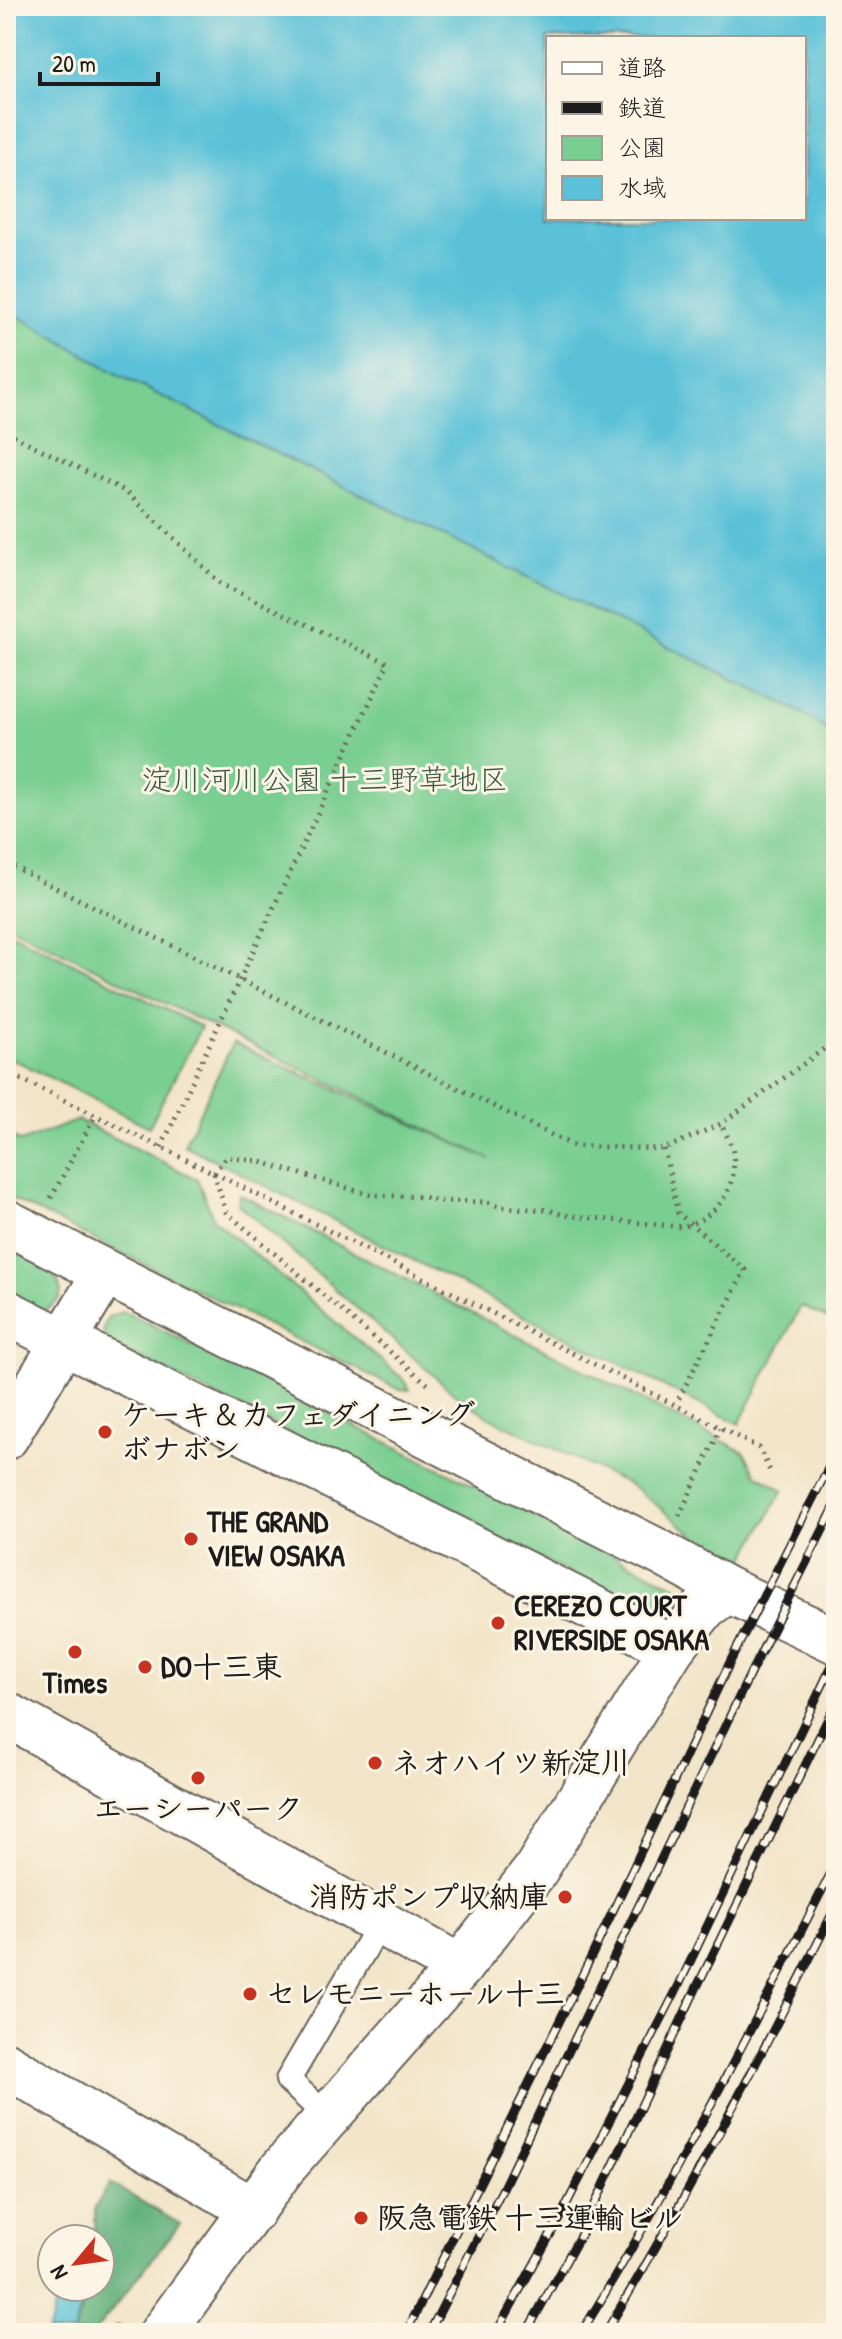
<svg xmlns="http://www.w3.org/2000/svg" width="842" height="2339" viewBox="0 0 842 2339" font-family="'Patrick Hand','Klee One',sans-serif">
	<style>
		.green { fill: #79ce91; stroke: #4a7556; stroke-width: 2 }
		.forest { fill: #62b17b; stroke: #3f664c; stroke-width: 2 }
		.water { fill: #5ac1d8; stroke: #3b6e7a; stroke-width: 2; fill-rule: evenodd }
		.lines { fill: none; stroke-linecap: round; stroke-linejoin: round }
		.lane-casing { stroke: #676258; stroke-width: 28 }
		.street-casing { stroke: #676258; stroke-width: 48 }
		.secondary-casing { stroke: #676258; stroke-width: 48 }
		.path { stroke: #676258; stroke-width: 5; stroke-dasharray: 2 6; stroke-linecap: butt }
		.lane { stroke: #fff; stroke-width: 24 }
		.street { stroke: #fff; stroke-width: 44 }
		.secondary { stroke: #fff; stroke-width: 44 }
		.rail-casing { stroke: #1c1c1c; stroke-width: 9 }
		.rail { stroke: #fcf5e5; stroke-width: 6; stroke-dasharray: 18; stroke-linecap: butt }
		.poi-dot { fill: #c8321e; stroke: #fcf5e5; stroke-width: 3 }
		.labels { text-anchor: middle; stroke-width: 6; stroke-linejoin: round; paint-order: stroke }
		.park-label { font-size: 30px; fill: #3d5a45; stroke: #fcf5e5 }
		.poi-label { font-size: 30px; font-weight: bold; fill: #1c1c1c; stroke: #fcf5e5; text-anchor: start }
	</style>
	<rect width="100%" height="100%" fill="#fcf5e5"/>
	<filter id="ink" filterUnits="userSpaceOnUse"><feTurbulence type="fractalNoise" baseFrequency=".0125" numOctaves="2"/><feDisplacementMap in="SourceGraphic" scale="16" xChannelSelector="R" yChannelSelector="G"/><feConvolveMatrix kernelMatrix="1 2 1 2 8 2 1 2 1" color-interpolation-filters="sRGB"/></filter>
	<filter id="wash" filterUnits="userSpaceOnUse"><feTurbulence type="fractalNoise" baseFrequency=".006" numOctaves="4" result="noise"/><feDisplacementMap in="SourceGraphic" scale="32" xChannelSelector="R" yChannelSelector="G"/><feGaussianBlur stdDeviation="1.8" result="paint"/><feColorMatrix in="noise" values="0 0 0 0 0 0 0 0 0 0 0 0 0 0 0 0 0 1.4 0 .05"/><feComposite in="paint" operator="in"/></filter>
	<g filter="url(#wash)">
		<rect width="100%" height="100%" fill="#f2e4c8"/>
		<!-- green -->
		<g class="green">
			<path d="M6 309 123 377 799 711 836 736V1323L801 1306 739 1424 184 1145 233 1043 490 1159 203 1022 6 924Z"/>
			<path d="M6 930 201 1027 149 1127 6 1056Z"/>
			<path d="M78 1120 197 1179 214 1220 402 1378 410 1390H400L6 1196V1134L21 1142Z"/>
			<path d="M239 1194 744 1452 756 1474 783 1490 744 1560 714 1551 634 1487 489 1417 456 1395 238 1204Z"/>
			<path d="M6 1248C29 1259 57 1265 61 1293L58 1301 45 1311 6 1298Z"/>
			<path d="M122 1312 136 1317 679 1588 660 1619 106 1341 103 1329 108 1317Z"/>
		</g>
		<!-- forest -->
		<path class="forest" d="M110 2183 180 2224 94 2333H74L89 2287H100V2239H95V2207Z"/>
		<!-- water -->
		<g class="water">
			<path d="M6 6H836V736L799 711 123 377 6 309ZM548 38H804V218H548Z"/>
			<path d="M61 2287H88L73 2333H47Z"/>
		</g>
	</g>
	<g filter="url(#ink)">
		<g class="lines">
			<!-- lane casing -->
			<g class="lane-casing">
				<path id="lane" d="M328 2117 288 2080 380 1923"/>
			</g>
			<!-- street casing -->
			<g class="street-casing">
				<g id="street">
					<path d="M6 1222 661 1553 728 1590 836 1641"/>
					<path d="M6 1312 672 1648"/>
					<path d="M6 1437 105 1273"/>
					<path d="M162 2333 282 2169 460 1967 535 1871 672 1648 705 1607 728 1590"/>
				</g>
			</g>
			<!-- secondary casing -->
			<g class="secondary-casing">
				<g id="secondary">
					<path d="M6 1714 460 1967"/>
					<path d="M6 2065 253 2210"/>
				</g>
			</g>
			<!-- path -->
			<g class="path">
				<path d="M6 432 125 491 221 584 388 663 161 1148"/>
				<path d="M6 863 574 1146 664 1149 721 1124 836 1040"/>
				<path d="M6 1072 214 1173 721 1428 759 1448 771 1473"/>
				<path d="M664 1149 678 1213 745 1270 676 1404"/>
				<path d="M214 1173 226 1157 258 1161 371 1195 423 1197 439 1201 487 1202 501 1207 549 1210 563 1215 681 1227C716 1219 738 1189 733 1153 732 1144 725 1133 721 1124"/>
				<path d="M214 1173 226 1212 430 1386"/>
				<path d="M51 1198 95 1116"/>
				<path d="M679 1516 721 1428"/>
				<path d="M111 2333 120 2321"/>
			</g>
			<!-- lane -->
			<use href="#lane" class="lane"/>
			<!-- street -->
			<use href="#street" class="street"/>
			<!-- secondary -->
			<use href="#secondary" class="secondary"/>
			<!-- rail casing -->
			<g class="rail-casing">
				<g id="rail">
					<path d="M406 2333 594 1951 731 1660 836 1453"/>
					<path d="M429 2333 501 2192 752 1670 836 1504"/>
					<path d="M496 2333 559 2219 679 1985 836 1657"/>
					<path d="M526 2333 581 2234 693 1995 836 1702"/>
					<path d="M581 2333C675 2181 755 2021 836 1863"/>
					<path d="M605 2333C689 2195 764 2051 836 1906"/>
				</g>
			</g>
			<!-- rail -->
			<use href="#rail" class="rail"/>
		</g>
	</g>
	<!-- markers -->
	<g class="poi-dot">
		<circle cx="105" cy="1432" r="8"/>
		<circle cx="191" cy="1539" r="8"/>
		<circle cx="498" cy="1623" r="8"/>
		<circle cx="75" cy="1652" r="8"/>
		<circle cx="145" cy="1667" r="8"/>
		<circle cx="375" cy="1763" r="8"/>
		<circle cx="198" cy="1778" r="8"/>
		<circle cx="565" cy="1897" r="8"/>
		<circle cx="250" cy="1994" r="8"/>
		<circle cx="361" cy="2218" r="8"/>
	</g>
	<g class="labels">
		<!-- park labels -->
		<g class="park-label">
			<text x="325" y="790">淀川河川公園 十三野草地区</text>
		</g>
		<!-- poi labels -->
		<g class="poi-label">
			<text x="121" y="1425">ケーキ＆カフェダイニング<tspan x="121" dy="34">ボナボン</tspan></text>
			<text x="207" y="1532">THE GRAND<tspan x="207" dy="34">VIEW OSAKA</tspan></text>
			<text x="514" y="1616">CEREZO COURT<tspan x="514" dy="34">RIVERSIDE OSAKA</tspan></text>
			<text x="161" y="1677">DO十三東</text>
			<text x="75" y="1693" text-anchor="middle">Times</text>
			<text x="391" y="1773">ネオハイツ新淀川</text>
			<text x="198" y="1819" text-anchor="middle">エーシーパーク</text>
			<text x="549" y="1907" text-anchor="end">消防ポンプ収納庫</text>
			<text x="266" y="2004">セレモニーホール十三</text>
			<text x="377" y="2228">阪急電鉄 十三運輸ビル</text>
		</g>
	</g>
	<!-- margin -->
	<rect width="842" height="2339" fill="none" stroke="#fcf5e5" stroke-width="32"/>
	<!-- legend -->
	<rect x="546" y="36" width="260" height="184" fill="#fcf5e5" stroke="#a29e95" stroke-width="2"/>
	<rect x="562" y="62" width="40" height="12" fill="#ffffff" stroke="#a29e95" stroke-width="2"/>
	<text x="618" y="76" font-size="24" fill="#1c1c1c">道路</text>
	<rect x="562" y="102" width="40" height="12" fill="#1c1c1c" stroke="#a29e95" stroke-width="2"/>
	<text x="618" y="116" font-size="24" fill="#1c1c1c">鉄道</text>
	<rect x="562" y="136" width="40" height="24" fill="#79ce91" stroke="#a29e95" stroke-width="2"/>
	<text x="618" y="156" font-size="24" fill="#1c1c1c">公園</text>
	<rect x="562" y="176" width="40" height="24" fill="#5ac1d8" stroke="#a29e95" stroke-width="2"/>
	<text x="618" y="196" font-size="24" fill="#1c1c1c">水域</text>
	<!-- north arrow -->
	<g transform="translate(76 2263) rotate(241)"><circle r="38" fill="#fcf5e5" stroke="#a29e95" stroke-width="2"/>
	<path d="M0-6L14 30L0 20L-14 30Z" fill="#c8321e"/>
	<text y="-12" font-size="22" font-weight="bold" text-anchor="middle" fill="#1c1c1c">N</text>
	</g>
	<!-- scale -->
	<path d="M40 72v12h118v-12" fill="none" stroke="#1c1c1c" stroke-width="4"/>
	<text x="52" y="72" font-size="24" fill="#1c1c1c" stroke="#fcf5e5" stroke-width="6" paint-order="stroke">20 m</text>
</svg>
